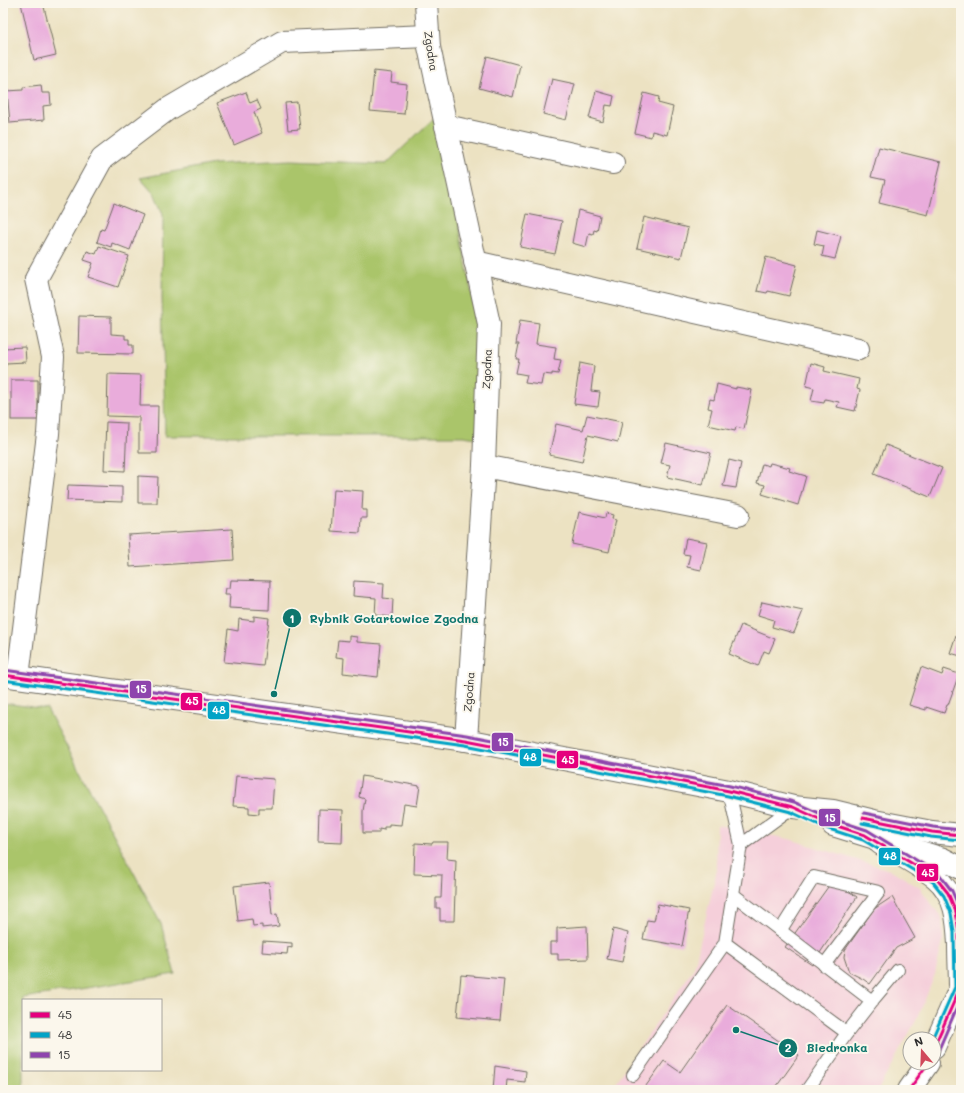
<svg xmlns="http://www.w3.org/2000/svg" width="964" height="1093" viewBox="0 0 964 1093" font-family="Mali,sans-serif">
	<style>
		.built { fill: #f5cfda }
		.green { fill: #aac56b; stroke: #6a784b }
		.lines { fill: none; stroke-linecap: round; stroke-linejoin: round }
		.stream { stroke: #7ac0f1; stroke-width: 7 }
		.building { fill: #e9acdb }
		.service-casing { stroke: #6f6b60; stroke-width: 14 }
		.minor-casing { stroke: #6f6b60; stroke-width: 24 }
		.tertiary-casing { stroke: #6f6b60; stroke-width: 24 }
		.secondary-casing { stroke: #6f6b60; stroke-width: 24 }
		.service { stroke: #fff; stroke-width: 12 }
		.minor { stroke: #fff; stroke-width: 22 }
		.tertiary { stroke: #fff; stroke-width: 22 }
		.secondary { stroke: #fff; stroke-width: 22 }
		.bus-1-casing { stroke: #fbf7ec; stroke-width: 6 }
		.bus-2-casing { stroke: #fbf7ec; stroke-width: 6 }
		.bus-3-casing { stroke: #fbf7ec; stroke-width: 6 }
		.bus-1 { stroke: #e5007d; stroke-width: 3 }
		.bus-2 { stroke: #02a3c6; stroke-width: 3 }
		.bus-3 { stroke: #8e44ad; stroke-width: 3 }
		.labels { text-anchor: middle; stroke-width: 4; stroke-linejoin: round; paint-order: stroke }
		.street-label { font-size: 11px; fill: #2b2b2b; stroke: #fbf7ec }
		.leader { fill: none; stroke: #0f766e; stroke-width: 1.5 }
		.callout-dot { fill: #0f766e; stroke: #fbf7ec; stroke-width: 1.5 }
		.mark-label { font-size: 12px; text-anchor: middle; font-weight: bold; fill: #fff }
		.callout-label { font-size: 12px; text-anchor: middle; font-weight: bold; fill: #0f766e; stroke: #fbf7ec; stroke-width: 4; stroke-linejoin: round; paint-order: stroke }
		.line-badge { stroke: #fbf7ec; stroke-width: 1.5 }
		.badge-label { font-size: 11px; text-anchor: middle; font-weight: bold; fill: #fff }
	</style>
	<rect width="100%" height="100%" fill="#fbf7ec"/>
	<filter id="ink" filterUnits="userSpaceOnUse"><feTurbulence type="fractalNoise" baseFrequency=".025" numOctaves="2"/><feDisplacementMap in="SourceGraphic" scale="8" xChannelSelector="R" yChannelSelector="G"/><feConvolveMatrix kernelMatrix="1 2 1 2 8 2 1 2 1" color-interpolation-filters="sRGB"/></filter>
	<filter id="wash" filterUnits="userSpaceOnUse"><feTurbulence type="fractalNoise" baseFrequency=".012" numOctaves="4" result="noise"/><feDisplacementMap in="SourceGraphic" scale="16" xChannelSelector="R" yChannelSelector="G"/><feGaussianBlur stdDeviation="0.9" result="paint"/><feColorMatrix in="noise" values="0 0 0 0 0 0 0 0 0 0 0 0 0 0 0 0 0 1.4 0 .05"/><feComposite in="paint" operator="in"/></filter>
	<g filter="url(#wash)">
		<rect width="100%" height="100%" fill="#ece2c2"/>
		<!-- built -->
		<path class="built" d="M717 825 789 839 893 871 920 888 942 918 943 941 935 974 919 1015 878 1090H611L694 968 716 874Z"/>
		<!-- green -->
		<g class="green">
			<path d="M434 118 453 191 473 301 480 377 477 438 463 436H165L162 297 163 214 155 195 140 178 214 164 291 160 386 164Z"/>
			<path d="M3 703 47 709 161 924 175 974 23 998V1090H3Z"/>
		</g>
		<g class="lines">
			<!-- stream -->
			<path class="stream" d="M3 1068V1069"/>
		</g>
		<g id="blocks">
			<!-- building -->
			<g class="building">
				<path d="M21 3H43L56 55 34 60Z"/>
				<path d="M487 56 520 65 513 97 479 88Z"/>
				<path d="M374 71 392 73 391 82 407 84 404 114 370 111Z"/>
				<path d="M552 79 575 84 566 120 543 114Z"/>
				<path d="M41 85 42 93H50L51 105 43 106 44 120 10 123 7 91 23 90V87Z"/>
				<path d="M596 91 614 96 612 106 606 105 603 122 589 118Z"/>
				<path d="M246 92 250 103 257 100 261 109 254 112 262 133 234 145 217 103Z"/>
				<path d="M644 93 659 97 658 103 673 107 667 135 652 131 651 137 635 133Z"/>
				<path d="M297 102 300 129 288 130 285 103Z"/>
				<path d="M879 147 941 162 928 215 879 203 885 180 871 177Z"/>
				<path d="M114 203 143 215 130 250 112 243 111 247 97 242 101 229 104 230Z"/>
				<path d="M578 210 600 216 597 231 594 230 593 234 589 233 586 247 572 243Z"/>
				<path d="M527 214 562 221 555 254 520 247Z"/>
				<path d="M644 217 688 228 681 258 637 248Z"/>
				<path d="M817 230 841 236 835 259 822 256 824 246 814 244Z"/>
				<path d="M99 246 129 256 118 287 88 277 93 263 84 260 87 251 96 254Z"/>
				<path d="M766 257 797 265 789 296 768 291 767 293 757 291Z"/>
				<path d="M79 316 111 317V334L125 335V339H129V345H133V354L78 353Z"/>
				<path d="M520 320 539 323 536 344 556 347 554 359 561 360 558 374 552 373V375L543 374 541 385 525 383 527 375 516 373 519 359H516L519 344H516Z"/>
				<path d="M25 347 26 362 6 363V366H3V348Z"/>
				<path d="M580 363 594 366 591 391 600 392 598 407 574 404Z"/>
				<path d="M811 363 825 367 824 371 859 379 857 389 860 390 855 411 837 407 839 402 825 399 824 403 811 401 814 388 806 386Z"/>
				<path d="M108 374 141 375 140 406H158L157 453H139V417L107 416Z"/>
				<rect x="11" y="380" width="27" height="40"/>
				<path d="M717 384 736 389V387L752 390 744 429 736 427 735 431 708 425 712 409 708 408 710 399 714 400Z"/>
				<path d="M587 415 622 422 618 442 588 435 582 462 549 455 556 424 583 430Z"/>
				<path d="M106 422 127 423 125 471 104 470Z"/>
				<path d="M666 443 711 453 703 485 667 477 670 465 661 463Z"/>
				<path d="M886 445 942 468 930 497 874 474Z"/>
				<path d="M729 460 741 463 736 488 723 486Z"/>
				<path d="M770 463 790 468 789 471 806 476 798 505 762 494 765 485 757 483 762 464 769 466Z"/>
				<path d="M138 476 158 477 157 503H138Z"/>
				<path d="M68 485 122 487V502L67 500Z"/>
				<path d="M334 489 363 491 362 510H367V518H361L360 533 331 531Z"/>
				<path d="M579 512 605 518 606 513 613 515 612 519 616 520 609 552 572 544Z"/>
				<path d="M232 529 234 560 130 567 128 535Z"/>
				<path d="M686 538 707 542 701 570 687 567 690 555 683 554Z"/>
				<path d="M231 580 270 581 269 610 229 608 230 594H225L226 588H230Z"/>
				<path d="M354 581 384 583 383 598 393 599 392 617 375 615 376 598 353 596Z"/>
				<path d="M762 602 803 611 794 633 772 627 774 620 758 615Z"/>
				<path d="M254 616 269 618 263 666 224 662 228 629 238 631 239 619 254 621Z"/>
				<path d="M741 625 775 639 769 653 764 651 758 666 729 654Z"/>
				<path d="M956 635 961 637V656L950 653Z"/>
				<path d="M349 636 357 637V642L381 644 378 677 343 673 344 658 336 657 338 640 349 641Z"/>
				<path d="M921 667 942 675 944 669 959 674 948 705H947L944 713 926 707V710L909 705Z"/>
				<path d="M236 776 274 779 272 808H259V814L249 813V807L233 806Z"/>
				<path d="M362 776 420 786 417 806 404 804 401 825 389 824V827H384V830L379 829V833H363V811L365 799 359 797Z"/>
				<path d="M319 809 343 810 342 843 318 842Z"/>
				<path d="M433 842H448L447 859 456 860 454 921H440V908H436V898H441L442 875 414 874 415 843 432 844Z"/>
				<path d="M833 880 857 897 812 965 785 947Z"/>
				<path d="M269 882 272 915 277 914 279 926 262 928V925L253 926 252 919 238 921 234 886Z"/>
				<path d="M892 897 915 938 896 948 870 984 863 979 849 972 844 957 845 950 874 909Z"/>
				<path d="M658 904 689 910 682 946 643 939 647 920 654 921Z"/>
				<path d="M587 926 588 959 558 960V954H550V942H557V928Z"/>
				<path d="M613 929 628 933 622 962 607 959Z"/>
				<path d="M263 941 292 943V948L288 947 287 954 262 952Z"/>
				<path d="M461 975 504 979 500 1021 457 1017Z"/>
				<path d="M727 1005 799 1055 774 1090H643L664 1061 680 1072Z"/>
				<path d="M495 1066 526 1071 525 1082 507 1080 506 1090H493Z"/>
			</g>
		</g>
	</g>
	<g filter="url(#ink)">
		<use href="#blocks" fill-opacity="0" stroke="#6f6b60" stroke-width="1"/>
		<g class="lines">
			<!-- service casing -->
			<g class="service-casing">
				<g id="service">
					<path d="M729 791 741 845 725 943 847 1033 807 1090"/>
					<path d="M741 845 793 807"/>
					<path d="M734 895 872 1001 847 1033"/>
					<path d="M780 931 814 877 879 892 824 965"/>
					<path d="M872 1001 898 970"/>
					<path d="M633 1075 725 943"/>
				</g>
			</g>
			<!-- minor casing -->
			<g class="minor-casing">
				<g id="minor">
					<path d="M426 3 429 47 489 324 484 466 466 740"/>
					<path d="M446 126 613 163"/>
					<path d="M475 262 858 349"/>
					<path d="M484 466 738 515"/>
					<path d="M18 677 48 434 53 357 36 279 102 159 168 109 282 42 428 36"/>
				</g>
			</g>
			<!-- tertiary casing -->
			<g class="tertiary-casing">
				<g id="tertiary">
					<path d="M880 843C898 854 918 864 935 877 956 894 958 921 959 945 959 959 960 974 960 988"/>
					<path d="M934 1047 961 986"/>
					<path d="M909 1090 928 1063"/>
				</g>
			</g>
			<!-- secondary casing -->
			<g class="secondary-casing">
				<g id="secondary">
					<path d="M3 675 466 740 729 791 793 807 833 811 874 821 932 832 961 835"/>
					<path d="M833 825 943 859 961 868"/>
				</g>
			</g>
			<!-- service -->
			<use href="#service" class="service"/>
			<!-- minor -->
			<use href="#minor" class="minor"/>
			<!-- tertiary -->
			<use href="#tertiary" class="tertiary"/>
			<!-- secondary -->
			<use href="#secondary" class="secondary"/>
			<!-- bus-1 casing -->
			<g class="bus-1-casing">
				<g id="bus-1">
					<path d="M3 675 466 740 729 791 793 807 828 823 865 835 936 878 948 893 956 912 959 932 960 988 934 1047"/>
					<path d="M863 818 932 832 961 835"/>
					<path d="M909 1090 928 1063"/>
				</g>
			</g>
			<!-- bus-2 casing -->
			<g class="bus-2-casing">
				<g id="bus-2">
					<path d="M3 680 465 745 728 796 791 812 826 828 863 840 933 882 944 896 951 913 954 932 955 987 932 1039"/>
					<path d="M862 823 931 837 960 840"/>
				</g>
			</g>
			<!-- bus-3 casing -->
			<g class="bus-3-casing">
				<g id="bus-3">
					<path d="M4 670 467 735 730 786 794 802 830 818 867 830 939 874 952 891 961 912"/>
					<path d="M864 813 933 827 961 830"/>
					<path d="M939 1049 961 998"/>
				</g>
			</g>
			<!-- bus-1 -->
			<use href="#bus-1" class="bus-1"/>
			<!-- bus-2 -->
			<use href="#bus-2" class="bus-2"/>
			<!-- bus-3 -->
			<use href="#bus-3" class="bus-3"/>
		</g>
	</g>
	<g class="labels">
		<!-- street labels -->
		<g class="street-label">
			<text transform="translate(431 51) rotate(81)" y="4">Zgodna</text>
			<text transform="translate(487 369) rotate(-88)" y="4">Zgodna</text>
			<text transform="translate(469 692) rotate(-86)" y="4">Zgodna</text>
		</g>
	</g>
	<!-- callouts -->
	<path class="leader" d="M274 694L292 618M736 1030L788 1048"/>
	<g class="callout-dot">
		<circle cx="274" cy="694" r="4"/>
		<circle cx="736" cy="1030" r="4"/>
		<circle cx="292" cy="618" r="10"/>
		<circle cx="788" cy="1048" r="10"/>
	</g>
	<g class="mark-label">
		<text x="292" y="623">1</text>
		<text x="788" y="1052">2</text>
	</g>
	<g class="callout-label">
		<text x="394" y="623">Rybnik Gotartowice Zgodna</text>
		<text x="837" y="1052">Biedronka</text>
	</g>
	<g class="line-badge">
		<rect x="129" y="680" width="23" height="19" rx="4" fill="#8e44ad"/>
		<rect x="180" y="692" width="23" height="19" rx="4" fill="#e5007d"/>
		<rect x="207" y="701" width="23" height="19" rx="4" fill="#02a3c6"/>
		<rect x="491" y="732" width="23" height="20" rx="4" fill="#8e44ad"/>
		<rect x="519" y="748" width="23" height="19" rx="4" fill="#02a3c6"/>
		<rect x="556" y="750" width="23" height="19" rx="4" fill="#e5007d"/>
		<rect x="818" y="808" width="23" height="19" rx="4" fill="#8e44ad"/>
		<rect x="878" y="847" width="23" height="19" rx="4" fill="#02a3c6"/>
		<rect x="916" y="863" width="23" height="19" rx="4" fill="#e5007d"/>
	</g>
	<g class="badge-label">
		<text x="141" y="693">15</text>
		<text x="192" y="705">45</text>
		<text x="219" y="714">48</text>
		<text x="503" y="746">15</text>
		<text x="530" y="761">48</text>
		<text x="568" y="764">45</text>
		<text x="830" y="822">15</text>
		<text x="890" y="860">48</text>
		<text x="928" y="877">45</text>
	</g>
	<!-- margin -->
	<rect width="964" height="1093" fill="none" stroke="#fbf7ec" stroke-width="16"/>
	<!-- legend -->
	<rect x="22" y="999" width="140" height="72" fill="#fbf7ec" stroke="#a8a59f"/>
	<rect x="30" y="1012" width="20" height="6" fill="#e5007d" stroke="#a8a59f"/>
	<text x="58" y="1019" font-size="12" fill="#2b2b2b">45</text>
	<rect x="30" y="1032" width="20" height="6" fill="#02a3c6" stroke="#a8a59f"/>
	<text x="58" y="1039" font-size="12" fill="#2b2b2b">48</text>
	<rect x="30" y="1052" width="20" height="6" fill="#8e44ad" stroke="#a8a59f"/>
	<text x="58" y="1059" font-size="12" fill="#2b2b2b">15</text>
	<!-- north arrow -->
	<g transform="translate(922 1051) rotate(341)"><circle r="19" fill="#fbf7ec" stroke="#a8a59f"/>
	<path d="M0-3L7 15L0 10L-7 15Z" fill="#d1495b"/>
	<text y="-6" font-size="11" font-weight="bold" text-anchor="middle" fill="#2b2b2b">N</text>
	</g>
</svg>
